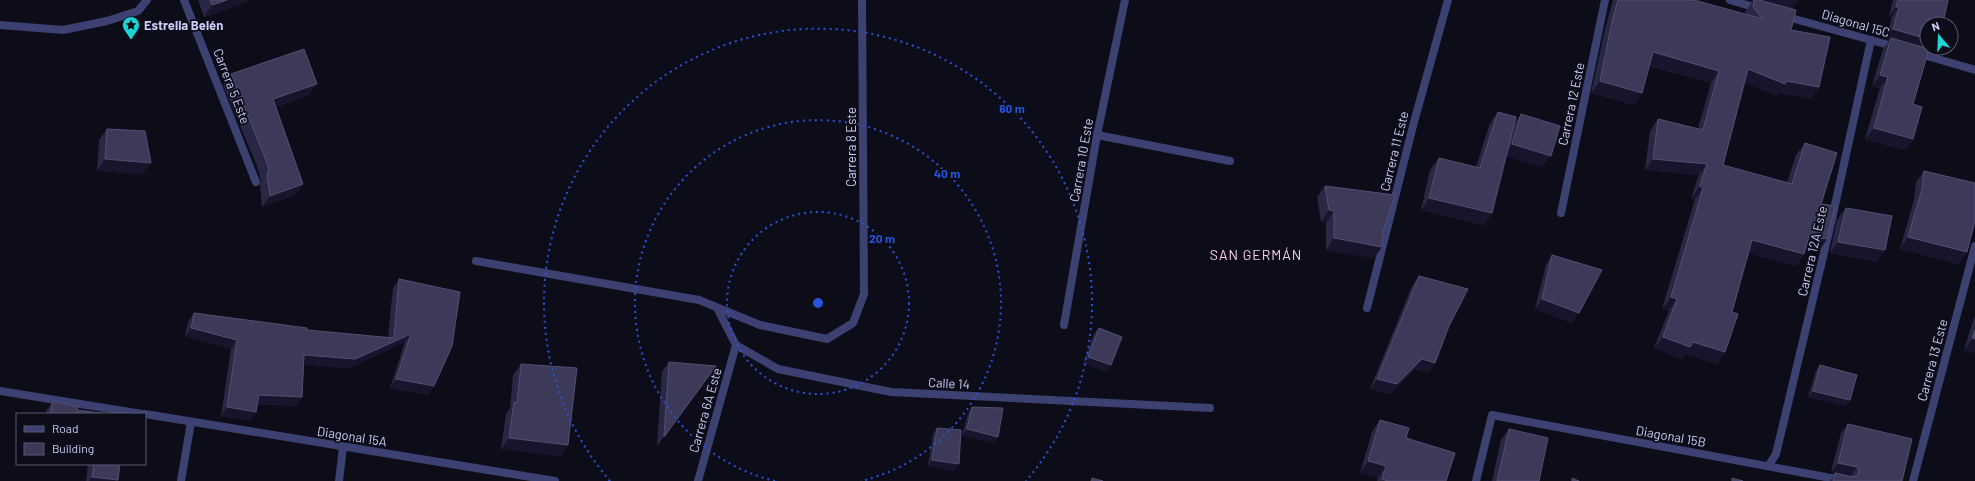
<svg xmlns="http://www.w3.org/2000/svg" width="1975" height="481" viewBox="0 0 1975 481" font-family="Barlow,sans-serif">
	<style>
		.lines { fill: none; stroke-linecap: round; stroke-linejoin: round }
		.street { stroke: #3d4172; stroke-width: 8 }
		.wall { fill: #2a2745 }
		.shaded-wall { fill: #17152c }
		.building { fill: #3c3959; stroke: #525072 }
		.ring { fill: none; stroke: #2654da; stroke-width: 2; stroke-dasharray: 2 4 }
		.labels { text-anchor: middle; stroke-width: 3.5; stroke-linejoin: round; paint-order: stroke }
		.street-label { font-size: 13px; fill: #ccccf8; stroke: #0d0d19 }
		.poi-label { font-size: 13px; font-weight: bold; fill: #ccccf8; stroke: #0d0d19; text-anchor: start }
		.neighbourhood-label { font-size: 14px; letter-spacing: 1px; fill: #f9cded; stroke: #0d0d19 }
		.centre { fill: #2654da; stroke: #0d0d19; stroke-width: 2 }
		.ring-label { font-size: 12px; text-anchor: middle; font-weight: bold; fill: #2654da; stroke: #0d0d19; stroke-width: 3.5; stroke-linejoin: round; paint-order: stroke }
	</style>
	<rect width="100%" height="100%" fill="#0d0d19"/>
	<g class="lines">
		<!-- street -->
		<g class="street">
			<path d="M184 0 256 182"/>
			<path d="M1730 0 1760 9"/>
			<path d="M1784 16 1896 47"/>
			<path d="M0 25 63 30 107 21 138 11 147 0"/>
			<path d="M1917 53 1975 70"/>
			<path d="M1097 135 1230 161"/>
			<path d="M1561 213 1605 0"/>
			<path d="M476 261 699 300 760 325 827 339 853 323 864 294 862 0"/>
			<path d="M717 308 736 345 778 369 891 392 1210 408"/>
			<path d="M1367 308 1414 122 1448 0"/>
			<path d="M1064 325 1097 135 1125 0"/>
			<path d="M0 391 142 414"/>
			<path d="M145 414 555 481"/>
			<path d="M1769 465 1776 454 1832 219 1871 40"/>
			<path d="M181 481 191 422"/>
			<path d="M339 481 343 447"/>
			<path d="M698 481 736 345"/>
			<path d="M1476 481 1492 415 1847 481"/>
			<path d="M1913 481 1975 246"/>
		</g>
	</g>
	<!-- wall -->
	<g class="wall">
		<path d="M198 0H252L204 17Z"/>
		<path d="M1613 0H1694L1745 14 1746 10 1753 1 1750 0H1798L1791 9V30L1819 87 1811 99 1779 93 1777 96 1745 82 1723 165 1787 183 1796 155 1805 143 1821 204 1827 239 1819 251 1806 249 1804 254 1796 266 1749 253 1732 312 1725 352 1717 364 1685 354 1682 359 1654 348 1669 311 1662 309 1695 199 1691 198 1699 175 1645 170 1650 131 1658 119 1698 129 1711 83 1650 66 1634 105 1591 93 1605 29Z"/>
		<path d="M1893 0H1948L1927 24 1926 48 1913 104V139L1905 150 1865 139 1880 88 1872 86 1883 49 1890 40 1886 39 1892 17 1889 16Z"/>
		<path d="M231 74 309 95 276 107 303 184 295 195 262 207 260 186 261 180 257 166 223 85Z"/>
		<path d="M1498 112 1514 124 1521 114 1542 167 1506 156 1492 213 1484 225 1421 210 1430 170 1439 158 1476 167 1490 123Z"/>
		<path d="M107 129 142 174 97 171 99 140Z"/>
		<path d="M1924 171 1959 264 1900 249 1914 200 1916 182Z"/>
		<path d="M1325 186 1383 231 1382 247 1374 258 1326 250V223L1321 222 1317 197Z"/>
		<path d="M1846 208 1877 262 1830 253 1837 220Z"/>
		<path d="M1552 255 1572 323 1535 309 1546 265Z"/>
		<path d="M1419 276 1435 363 1428 373 1415 369 1390 394 1370 389 1412 286Z"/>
		<path d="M399 279 434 386 428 395 390 388 405 342 349 368 304 364 302 397 296 406 257 404 256 412 250 420 221 416 231 349 185 336 188 322 194 313 307 330 388 338 393 288Z"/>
		<path d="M1975 316V353L1964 350 1974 318Z"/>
		<path d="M1099 328 1107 372 1083 363 1094 334Z"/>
		<path d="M669 362 709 375 657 446 662 371Z"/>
		<path d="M521 364 568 445 560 456 501 449 506 414 510 408 513 375Z"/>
		<path d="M1820 365 1850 400 1845 406 1808 397 1816 371Z"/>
		<path d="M53 401 77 410 109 414H45L46 411Z"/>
		<path d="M972 407 998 437 993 443 962 435 968 414Z"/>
		<path d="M1380 420 1406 438 1446 481H1377L1378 478 1360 473 1372 432Z"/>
		<path d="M1848 424 1902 481H1830L1835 473 1831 472 1841 433Z"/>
		<path d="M937 428 954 471 928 466 933 434Z"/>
		<path d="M1509 429 1539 481H1492L1501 440Z"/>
		<path d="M88 464H120L118 481H86Z"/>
	</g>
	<!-- shaded-wall -->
	<g class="shaded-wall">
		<path d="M227 0H252L204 17 212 5Z"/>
		<path d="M1754 0H1798L1790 11Z"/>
		<path d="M1896 7H1899L1892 17 1889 16Z"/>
		<path d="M1893 29 1927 39V46L1924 50 1891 38 1890 40 1886 39Z"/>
		<path d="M1653 52 1719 71 1711 83 1645 64Z"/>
		<path d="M1748 69 1786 81 1819 87 1811 99 1779 93 1777 96 1740 81Z"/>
		<path d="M1880 75 1888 77 1880 88 1872 86Z"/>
		<path d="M1600 81 1642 93 1634 105 1591 93Z"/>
		<path d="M317 84 309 95 266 110 273 99Z"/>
		<path d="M1874 128 1913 139 1905 150 1865 139Z"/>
		<path d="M1512 144 1551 156 1542 167 1503 155Z"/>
		<path d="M105 159 151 163 142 174 97 171Z"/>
		<path d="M1653 159 1707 164 1699 175 1645 170Z"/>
		<path d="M303 184 295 195 262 207 270 196Z"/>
		<path d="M1700 186 1703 188 1695 199 1691 198Z"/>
		<path d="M1429 198 1492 213 1484 225 1421 210Z"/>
		<path d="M1329 210 1334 211 1326 223 1321 222Z"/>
		<path d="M1809 236 1827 239 1819 251 1801 248Z"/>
		<path d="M1908 237 1967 252 1959 264 1900 249Z"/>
		<path d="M1334 238 1382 247 1374 258 1326 250Z"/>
		<path d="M1752 240 1804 254 1796 266 1744 252Z"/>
		<path d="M1838 242 1885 250 1877 262 1830 253Z"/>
		<path d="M1671 297 1677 299 1669 311 1662 309Z"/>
		<path d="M1542 299 1579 313 1572 323 1535 309Z"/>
		<path d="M191 328 237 340 231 349 185 336Z"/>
		<path d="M411 334 405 342 349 368 298 364 304 355 355 359Z"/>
		<path d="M1663 337 1693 342 1725 352 1717 364 1685 354 1682 359 1654 348Z"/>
		<path d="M1972 338 1975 339V353L1964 350Z"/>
		<path d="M1088 357 1111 365 1107 372 1083 363Z"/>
		<path d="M1422 359 1435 363 1428 373 1415 369 1390 394 1370 389 1377 379Z"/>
		<path d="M396 379 434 386 428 395 390 388Z"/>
		<path d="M1813 391 1850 400 1845 406 1808 397Z"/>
		<path d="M259 395 302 397 296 406 252 403Z"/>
		<path d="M227 407 256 412 250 420 221 416Z"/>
		<path d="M967 429 998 437 993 443 962 435Z"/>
		<path d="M509 438 568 445 560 456 501 449Z"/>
		<path d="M932 460 959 464 954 471 928 466Z"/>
		<path d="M1368 461 1386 466 1378 478 1360 473Z"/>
		<path d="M1838 463 1857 467 1850 477 1831 472Z"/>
		<path d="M92 477 118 480V481H89Z"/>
	</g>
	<!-- building -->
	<g class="building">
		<path d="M210 0H227L212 5Z"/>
		<path d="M1618 0H1694L1763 19 1753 7 1754 0H1759L1796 10 1791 30 1830 37 1819 87 1786 81 1785 84 1748 69 1723 165 1792 184 1805 143 1837 153 1821 204 1835 206 1827 239 1809 236 1804 254 1752 240 1732 312 1738 314 1725 352 1693 342 1690 347 1663 337 1677 299 1671 297 1703 188 1700 186 1707 164 1653 159 1658 119 1703 130 1719 71 1653 52 1642 93 1600 81 1613 17Z"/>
		<path d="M1898 0H1948L1943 24H1927V39L1893 29 1899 7H1896Z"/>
		<path d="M1891 38 1929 49 1913 104 1922 107 1913 139 1874 128 1888 77 1880 75Z"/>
		<path d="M304 49 317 84 273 99 303 184 270 196 267 175 269 169 264 155 231 74Z"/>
		<path d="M1498 112 1516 117 1492 213 1429 198 1439 158 1480 168Z"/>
		<path d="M1521 114 1560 126 1551 156 1512 144Z"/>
		<path d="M107 129 145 131 151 163 105 159Z"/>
		<path d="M1924 171 1975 183V221L1967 252 1908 237 1922 189Z"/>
		<path d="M1325 186 1395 195 1383 231 1382 247 1334 238V211L1329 210Z"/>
		<path d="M1846 208 1892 216 1885 250 1838 242Z"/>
		<path d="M1552 255 1602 270 1579 313 1542 299Z"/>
		<path d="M1419 276 1468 289 1449 326 1435 363 1422 359 1397 384 1377 379Z"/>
		<path d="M399 279 460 292 452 346 434 386 396 379 411 334 355 359 304 355 302 397 259 395 256 412 227 407 237 340 191 328 194 313 307 328V330L394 338Z"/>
		<path d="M1099 328 1122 337 1111 365 1088 357Z"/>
		<path d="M1975 330V339L1972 338Z"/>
		<path d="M669 362 716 366 664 437Z"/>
		<path d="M521 364 577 368 568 445 509 438 514 402 517 403Z"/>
		<path d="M1820 365 1857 375 1850 400 1813 391Z"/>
		<path d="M53 401 78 407 77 410 109 414H50Z"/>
		<path d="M972 407 1003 408 998 437 967 429Z"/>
		<path d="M1380 420 1409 428 1406 438 1455 453 1446 481H1388L1382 479 1386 466 1368 461Z"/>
		<path d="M1848 424 1912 439 1902 481H1833L1835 473 1853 477 1858 475 1859 470 1857 467 1838 463Z"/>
		<path d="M937 428 961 430 959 464 932 460Z"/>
		<path d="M1509 429 1548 438 1539 481H1497Z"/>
		<path d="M94 464H120L118 480 92 477Z"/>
		<path d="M1092 478 1103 481H1091Z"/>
		<path d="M1572 478 1579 481H1572Z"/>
		<path d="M1732 478 1743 481H1732Z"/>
	</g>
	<!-- distance rings -->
	<g class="ring">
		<circle cx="818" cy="303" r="91"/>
		<path d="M775 481A183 183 0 1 1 861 481"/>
		<path d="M610 481A274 274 0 1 1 1026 481"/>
	</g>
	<!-- icons -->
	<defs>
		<g id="sight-pin" transform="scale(0.9)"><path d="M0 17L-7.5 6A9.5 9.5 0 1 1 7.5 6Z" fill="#1cd4d4" stroke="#0d0d19"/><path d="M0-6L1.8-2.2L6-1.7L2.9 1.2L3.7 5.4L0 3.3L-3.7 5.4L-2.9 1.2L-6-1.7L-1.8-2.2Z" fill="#111"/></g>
	</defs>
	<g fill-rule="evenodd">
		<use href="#sight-pin" x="131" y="25"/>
	</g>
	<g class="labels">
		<!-- street labels -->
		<g class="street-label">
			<text transform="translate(1856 23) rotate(16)" y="5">Diagonal 15C</text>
			<text transform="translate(232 86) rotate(69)" y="5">Carrera 5 Este</text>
			<text transform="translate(1571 104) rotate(-78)" y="5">Carrera 12 Este</text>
			<text transform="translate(851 147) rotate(-90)" y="5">Carrera 8 Este</text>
			<text transform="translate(1394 151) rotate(-76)" y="5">Carrera 11 Este</text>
			<text transform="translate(1081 160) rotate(-80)" y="5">Carrera 10 Este</text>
			<text transform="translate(1812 251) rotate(-77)" y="5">Carrera 12A Este</text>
			<text transform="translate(1932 360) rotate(-75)" y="5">Carrera 13 Este</text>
			<text transform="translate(949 383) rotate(3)" y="5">Calle 14</text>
			<text transform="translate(705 410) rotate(-74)" y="5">Carrera 6A Este</text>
			<text transform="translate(352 436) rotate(9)" y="5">Diagonal 15A</text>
			<text transform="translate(1671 436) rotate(10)" y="5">Diagonal 15B</text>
		</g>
		<!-- poi labels -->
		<g class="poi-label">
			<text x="144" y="30">Estrella Belén</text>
		</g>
		<!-- neighbourhood labels -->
		<g class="neighbourhood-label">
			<text x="1256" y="260">SAN GERMÁN</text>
		</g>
	</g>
	<circle cx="818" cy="303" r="6" class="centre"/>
	<g class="ring-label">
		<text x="1012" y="113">60 m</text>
		<text x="947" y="178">40 m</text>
		<text x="882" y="243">20 m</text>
	</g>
	<!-- legend -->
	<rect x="16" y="413" width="130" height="52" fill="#0d0d19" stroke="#595972"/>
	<rect x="24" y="426" width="20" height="6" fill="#3d4172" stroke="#595972"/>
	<text x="52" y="433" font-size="12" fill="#ccccf8">Road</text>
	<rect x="24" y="443" width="20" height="12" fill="#3c3959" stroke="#595972"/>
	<text x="52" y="453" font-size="12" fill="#ccccf8">Building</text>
	<!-- north arrow -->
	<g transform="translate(1939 36) rotate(341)"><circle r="19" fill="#0d0d19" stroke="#595972"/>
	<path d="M0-3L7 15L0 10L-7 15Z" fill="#1cd4d4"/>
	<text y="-6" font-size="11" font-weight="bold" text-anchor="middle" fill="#ccccf8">N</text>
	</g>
</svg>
